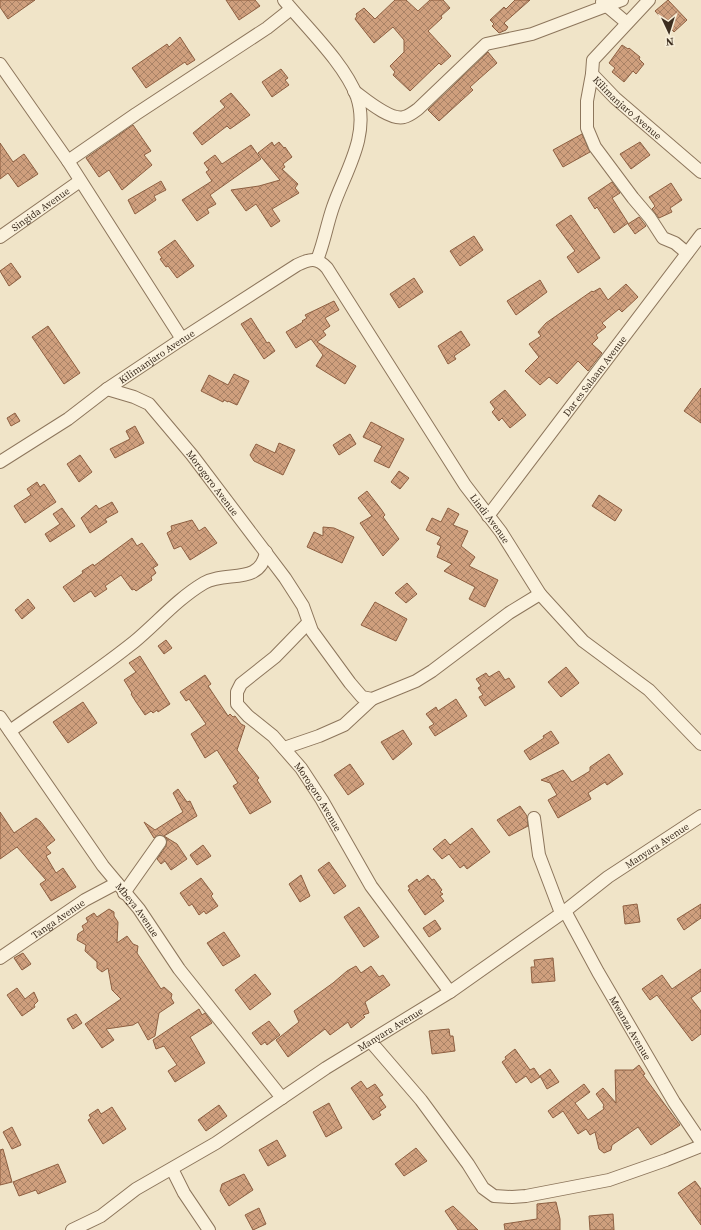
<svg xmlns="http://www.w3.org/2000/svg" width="701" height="1230" viewBox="0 0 701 1230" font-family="'Source Serif 4',serif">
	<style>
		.building { fill: url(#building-cross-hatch); stroke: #8d5f41 }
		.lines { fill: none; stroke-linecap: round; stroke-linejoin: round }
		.street-casing { stroke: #8d765c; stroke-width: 14 }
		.street { stroke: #faf1dc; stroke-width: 12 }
		.labels { text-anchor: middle; stroke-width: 3.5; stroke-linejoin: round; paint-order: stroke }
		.street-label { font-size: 10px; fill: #3d2e20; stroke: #f7eed8 }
	</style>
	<defs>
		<pattern id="building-cross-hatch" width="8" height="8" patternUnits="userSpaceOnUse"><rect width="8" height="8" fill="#cf9f7d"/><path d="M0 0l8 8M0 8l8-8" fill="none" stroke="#a98266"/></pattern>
	</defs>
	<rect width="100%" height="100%" fill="#f0e4c8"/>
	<!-- building -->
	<g class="building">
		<path d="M0 0H35L8 19 0 7Z"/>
		<path d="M226 0H255L260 6 239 20Z"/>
		<path d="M395 0H406L418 11 430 0H443L450 8 441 16 442 18 428 31 451 56 441 65 439 63 410 91 393 75 395 72 390 66 404 52V40L393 27 374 43 355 19 357 16 356 14 364 8 375 19Z"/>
		<path d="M515 0H530L504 23 508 27 506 30 499 33 492 26 494 24 490 20 504 7 506 9Z"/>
		<path d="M668 0 687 20 674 32 655 11Z"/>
		<path d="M180 37 195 60 187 65 185 62 146 88 132 68 167 44 169 47Z"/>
		<path d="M622 45 628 49 629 48 640 57 639 59 644 64 636 74 633 71 624 82 612 72 615 68 609 63Z"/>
		<path d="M488 52 497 63 470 87 473 90 439 121 428 110Z"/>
		<path d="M281 69 288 78 285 80 289 85 272 97 262 82Z"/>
		<path d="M231 93 250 115 230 129 227 126 202 145 193 133 225 107 220 101Z"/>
		<path d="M133 125 151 151 144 155 152 165 122 190 109 170 99 177 86 158Z"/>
		<path d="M582 134 590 152 563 167 553 150Z"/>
		<path d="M272 142 274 146 279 142 284 148 285 147 292 157 283 164 285 167 282 169 298 184 295 188 299 193 272 209 280 221 271 227 256 204 246 211 231 190 259 186 280 180 258 153Z"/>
		<path d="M640 142 650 155 631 169 620 154Z"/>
		<path d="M0 143 13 162 24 154 38 174 18 187 8 173 0 179Z"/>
		<path d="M251 145 261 159 210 195 216 204 207 209 209 213 197 221 182 200 212 181 206 172 209 170 204 163 215 155 222 164Z"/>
		<path d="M161 181 166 190 154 196 156 200 135 214 128 200Z"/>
		<path d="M612 182 620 193 612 198 628 223 614 233 597 207 595 209 588 198Z"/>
		<path d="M671 183 682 200 670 208 672 212 659 218 652 209 655 206 649 197Z"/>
		<path d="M571 215 600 258 578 273 567 257 575 251 556 225Z"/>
		<path d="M639 217 646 226 635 234 628 224Z"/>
		<path d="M474 236 483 250 460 266 450 251Z"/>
		<path d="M175 240 194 266 177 278 168 266 166 267 160 259 162 258 158 252Z"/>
		<path d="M11 263 21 277 9 286 0 271Z"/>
		<path d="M414 278 423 292 399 308 390 294Z"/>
		<path d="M540 280 547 292 516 315 507 301Z"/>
		<path d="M626 284 638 297 622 312 619 309 602 323 606 327 596 335 598 338 592 344 602 353 588 371 578 361 557 384 549 377 540 385 525 371 539 357 529 344 541 336 538 332 546 323 592 291 593 292 600 288 608 300Z"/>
		<path d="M334 301 339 310 325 318 330 326 323 331 326 335 317 342 356 366 345 384 316 366 323 355 311 339 296 348 286 332 303 322 302 321 307 318 305 315Z"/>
		<path d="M251 318 267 343 269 342 275 351 264 359 241 324Z"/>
		<path d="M48 326 80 373 64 384 32 337Z"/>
		<path d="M461 331 470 345 454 356 456 359 448 364 438 346Z"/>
		<path d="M234 374 249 381 237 405 228 401V402L224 400 223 402 201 391 209 375 228 385Z"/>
		<path d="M701 388V423L684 411Z"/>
		<path d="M505 390 526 415 510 428 502 418 499 421 492 412 495 409 490 402Z"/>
		<path d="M15 413 20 421 11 426 7 418Z"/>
		<path d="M371 422 404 439 389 468 374 461 382 446 363 437Z"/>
		<path d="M135 426 144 443 115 458 110 449 130 439 126 431Z"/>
		<path d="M350 434 356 444 339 455 333 445Z"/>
		<path d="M279 443 295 450 283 475 254 461 250 455 256 444 275 453Z"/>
		<path d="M80 455 92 472 79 482 67 464Z"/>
		<path d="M399 471 409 478 400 489 391 482Z"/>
		<path d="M37 482 40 487 44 484 56 502 25 523 14 506 31 495 27 489Z"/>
		<path d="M367 491 381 509 385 515 383 517 399 539 383 556 360 523 372 516 358 498Z"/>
		<path d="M599 495 622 510 615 521 592 506Z"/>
		<path d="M112 502 118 512 105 519 107 522 90 533 81 518 96 505 99 509Z"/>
		<path d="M62 508 75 526 50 542 45 534 60 524 53 514Z"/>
		<path d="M448 508 459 514 453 525 468 531 461 546 475 557 469 566 498 580 485 607 469 599 475 587 444 571 452 564 437 557 441 546 437 544 441 537 426 530 432 518 441 522Z"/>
		<path d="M192 520 199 531 205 527 217 543 190 560 181 546 174 549 167 533 172 530 171 526Z"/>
		<path d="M323 527 334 528 354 537 342 563 307 547 314 532 323 536Z"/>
		<path d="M132 538 137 546 142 543 158 565 153 568 156 573 151 577 152 580 136 591 134 589 132 590 121 575 105 586 107 589 95 597 91 591 74 602 63 587 83 573 82 571 93 564 94 566Z"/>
		<path d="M407 583 417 594 406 603 395 593Z"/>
		<path d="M28 599 35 608 22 619 15 610Z"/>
		<path d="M375 602 407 619 396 641 361 625Z"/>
		<path d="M166 640 172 648 164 654 158 646Z"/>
		<path d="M140 656 170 704 158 712 157 710 153 713 151 711 145 715 136 702 131 694 132 693 124 680 136 672 129 663Z"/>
		<path d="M566 667 579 683 561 697 548 682Z"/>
		<path d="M499 671 505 680 509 678 515 687 485 706 479 697 483 695 478 688 481 686 476 679 486 673 489 677Z"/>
		<path d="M205 675 211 684 208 686 228 716 230 714 233 717 235 716 241 724 245 726 237 750 259 778 257 780 271 802 250 814 233 786 238 783 217 750 205 758 191 734 206 724 189 699 186 701 180 692Z"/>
		<path d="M456 699 467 716 435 736 429 727 434 724 426 714 436 707 438 711Z"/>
		<path d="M83 702 97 723 68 743 53 722Z"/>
		<path d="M403 730 412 744 393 760 381 742Z"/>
		<path d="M551 731 559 743 530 760 524 751 544 738 543 736Z"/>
		<path d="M609 754 623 774 607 785 605 782 588 793 591 799 558 818 548 800 557 795 550 783 541 780 563 770 572 782 590 771V767Z"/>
		<path d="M350 764 364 784 348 795 334 775Z"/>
		<path d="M178 789 187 802 190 801 197 816 164 836 177 844 187 859 171 870 165 861 161 864 157 859 166 846 167 839 160 835 154 838 144 822 155 830 183 812 173 793Z"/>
		<path d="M520 806 527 816 528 826 509 836 497 820Z"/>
		<path d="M0 812 14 833 36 818 40 821 55 840 46 847 51 853 46 856 56 873 63 868 76 887 51 901 40 884 46 880 17 847 0 859Z"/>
		<path d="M472 828 490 852 467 869 464 865 460 868 449 854 442 859 433 849 445 839 450 845Z"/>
		<path d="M203 845 211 856 197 865 190 855Z"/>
		<path d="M329 862 346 886 334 894 318 870Z"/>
		<path d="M301 875 310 896 300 902 289 884Z"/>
		<path d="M428 875 432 880 434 879 442 890 440 892 443 894 440 896 444 901 425 915 408 890 410 889 408 886 417 879 419 882Z"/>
		<path d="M201 878 213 894 211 896 218 906 206 914 204 911 199 915 192 904 189 906 180 893Z"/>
		<path d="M637 904 640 922 625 924 623 906Z"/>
		<path d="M701 904V918L684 930 677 919Z"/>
		<path d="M359 907 379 937 364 947 344 917Z"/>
		<path d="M109 909 114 912V916L118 922 117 943 127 936 133 944 138 946 137 953 161 989 164 987 172 994 171 998 174 1003 159 1013 155 1036 148 1040 138 1022 133 1025 106 1029 114 1040 102 1048 85 1024 121 999 112 990 108 968 102 972 97 968V962L85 951 86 945 77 940 78 934 84 930 82 926 88 922 86 918 94 913 97 917Z"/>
		<path d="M435 920 441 929 429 937 423 928Z"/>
		<path d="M224 932 240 956 223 966 207 943Z"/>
		<path d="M23 953 31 964 22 970 14 958Z"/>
		<path d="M553 958 555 981 532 983 531 967H535L534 960Z"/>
		<path d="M356 966 361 973 371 966 379 977 383 975 390 985 365 1002 369 1013 363 1015 365 1017 351 1028 348 1022 330 1035 325 1029 288 1057 276 1040 299 1022 294 1011 333 983 347 971Z"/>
		<path d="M701 969V991L691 998 701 1011V1034L692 1041 657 995 650 1000 642 989 662 975 672 989Z"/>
		<path d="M255 974 271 994 250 1010 235 990Z"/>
		<path d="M17 988 25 999 34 992 38 1001 34 1005 35 1007 22 1016 7 995Z"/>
		<path d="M199 1009 202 1015 205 1013 212 1023 190 1037 205 1063 175 1082 168 1071 177 1065 164 1046 156 1049 153 1040Z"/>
		<path d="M76 1014 82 1023 73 1029 67 1019Z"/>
		<path d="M269 1021 280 1035 267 1045 265 1042 261 1045 252 1033Z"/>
		<path d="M449 1029 450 1036H453L455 1051 432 1054 429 1031Z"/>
		<path d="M515 1049 530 1070 534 1068 540 1077 531 1083 526 1076 516 1083 502 1062 506 1059 505 1057Z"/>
		<path d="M639 1065 645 1074 643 1075 680 1125 651 1145 638 1127 612 1145 611 1150 604 1153 599 1149 595 1132 590 1135 586 1129 578 1134 563 1111 553 1118 548 1111 584 1084 590 1092 575 1103 588 1120 604 1109 603 1107 604 1105 596 1094 603 1088 616 1103 615 1070H633Z"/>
		<path d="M550 1069 559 1082 547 1089 540 1076Z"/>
		<path d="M361 1081 367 1089 375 1084 383 1095 379 1097 386 1107 379 1112 381 1115 373 1120 351 1088Z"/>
		<path d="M329 1103 342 1128 326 1137 313 1112Z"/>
		<path d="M219 1105 227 1116 206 1131 198 1120Z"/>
		<path d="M112 1107 126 1129 103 1144 88 1120 91 1118 89 1115 98 1109 101 1114Z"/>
		<path d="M12 1127 21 1145 12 1149 3 1132Z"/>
		<path d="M277 1140 286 1156 268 1166 259 1150Z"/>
		<path d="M416 1148 427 1161 404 1176 395 1164Z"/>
		<path d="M3 1149 12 1182 0 1185V1150Z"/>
		<path d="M58 1164 66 1182 38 1194 36 1190 19 1196 13 1182Z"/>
		<path d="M244 1174 253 1190 229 1206 220 1191 222 1184Z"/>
		<path d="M695 1181 701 1189V1225L678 1193Z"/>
		<path d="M556 1202 560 1219V1230H505L504 1224 537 1219V1204Z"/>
		<path d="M453 1206 478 1230H458L445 1211Z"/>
		<path d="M259 1208 266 1224 253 1230 245 1215Z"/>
		<path d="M613 1214 614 1230H590L589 1216Z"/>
	</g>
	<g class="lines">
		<!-- street casing -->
		<g class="street-casing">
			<g id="street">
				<path d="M284 0C306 27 345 64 357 97 370 136 345 172 333 207 327 224 324 243 317 260"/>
				<path id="s1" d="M649 0 593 60 592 74 615 98 701 172"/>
				<path d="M602 2 627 23"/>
				<path d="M0 64 68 161 182 339"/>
				<path d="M592 74 587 101V128L595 147 633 198 650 218 663 238 675 243 687 253"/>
				<path d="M354 91C365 99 390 121 404 117 409 116 414 112 418 109L486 44 532 34 622 0"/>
				<path d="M68 161 136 114 267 28 291 9"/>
				<path id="s2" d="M0 237 80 181"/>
				<path id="s3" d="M107 389 134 397 149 404 192 455 285 578 303 606 312 631 350 683 362 697 372 699 416 681 432 671 509 613 540 594"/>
				<path id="s4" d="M0 462 68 419 107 389 182 339 297 265C310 259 317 257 327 268L465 485 501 532 540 594 583 641 649 690 701 744"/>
				<path id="s5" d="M488 516 701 235"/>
				<path id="s6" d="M308 623 275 657 241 684 237 692V704L248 716 273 736 301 768 322 800 371 886 450 992"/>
				<path id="s7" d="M0 717 103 866 139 909 179 969 282 1098"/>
				<path d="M10 731C51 702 94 674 134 642 157 623 177 599 204 583 226 570 260 586 266 552"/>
				<path d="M284 748 319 736 344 725 372 699"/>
				<path d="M534 818 539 855 561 913"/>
				<path d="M124 893 160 842"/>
				<path id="s8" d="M565 911 598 972 674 1102 701 1142"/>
				<path id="s9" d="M0 958 85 900 117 883"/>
				<path d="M371 1042 421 1100 468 1164 483 1188 494 1196 512 1197 526 1196 609 1180 666 1160 701 1146"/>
				<path d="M172 1169 184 1193 209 1230"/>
				<path id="s10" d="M72 1230 101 1216 136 1189 216 1143 326 1068 450 992 565 911 608 877 701 816"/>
			</g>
		</g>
		<!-- street -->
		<use href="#street" class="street"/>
	</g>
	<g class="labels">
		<!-- street labels -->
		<g class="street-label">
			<text dy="4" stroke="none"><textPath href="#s1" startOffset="145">Kilimanjaro Avenue</textPath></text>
			<text dy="4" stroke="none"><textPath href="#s2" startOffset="49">Singida Avenue</textPath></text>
			<text dy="4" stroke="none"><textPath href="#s4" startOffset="189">Kilimanjaro Avenue</textPath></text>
			<text dy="4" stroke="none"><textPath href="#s5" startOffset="176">Dar es Salaam Avenue</textPath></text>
			<text dy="4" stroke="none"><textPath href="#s3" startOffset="146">Morogoro Avenue</textPath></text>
			<text dy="4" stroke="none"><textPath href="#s4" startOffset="689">Lindi Avenue</textPath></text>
			<text dy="4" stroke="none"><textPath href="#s6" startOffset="236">Morogoro Avenue</textPath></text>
			<text dy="4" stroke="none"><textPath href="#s10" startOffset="701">Manyara Avenue</textPath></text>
			<text dy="4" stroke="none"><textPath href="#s7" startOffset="237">Mbeya Avenue</textPath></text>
			<text dy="4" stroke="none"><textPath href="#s9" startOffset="70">Tanga Avenue</textPath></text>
			<text dy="4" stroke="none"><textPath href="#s8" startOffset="134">Mwanza Avenue</textPath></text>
			<text dy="4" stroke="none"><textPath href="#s10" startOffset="377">Manyara Avenue</textPath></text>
		</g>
	</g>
	<!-- north arrow -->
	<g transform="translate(669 32) rotate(176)" stroke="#f7eed8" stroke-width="3" paint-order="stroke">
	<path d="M0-3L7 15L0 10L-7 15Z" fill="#3d2e20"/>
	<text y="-6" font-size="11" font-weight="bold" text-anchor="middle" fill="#3d2e20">N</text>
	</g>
</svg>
